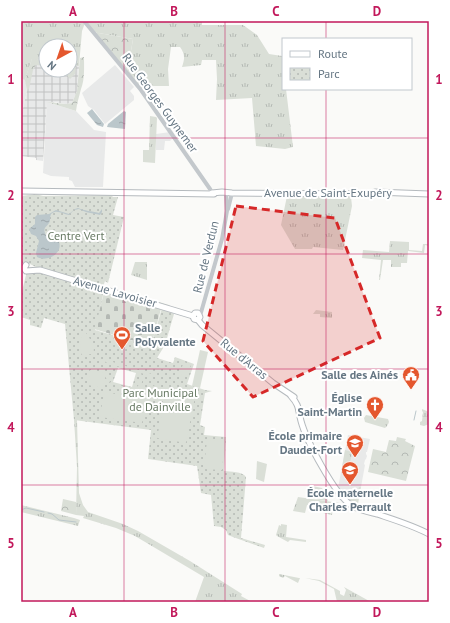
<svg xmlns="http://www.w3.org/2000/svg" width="450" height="623" viewBox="0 0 450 623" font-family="'PT Sans',sans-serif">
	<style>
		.built { fill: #e8e9e9 }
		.industrial { fill: url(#industrial-grid) }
		.grass { fill: url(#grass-tufts) }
		.forest { fill: url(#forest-crowns) }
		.cemetery { fill: url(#cemetery-stones) }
		.park { fill: url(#park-dots); fill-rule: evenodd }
		.garden { fill: #dadfd7; fill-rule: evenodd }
		.water { fill: url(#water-ripples) }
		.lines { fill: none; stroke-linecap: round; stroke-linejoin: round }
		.stream { stroke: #bbc7cb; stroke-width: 1 }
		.major-casing { stroke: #b5babe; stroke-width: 7 }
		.minor { stroke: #c3c8cc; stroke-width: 4 }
		.major { stroke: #fff; stroke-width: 5 }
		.marked { fill: #d62828; fill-opacity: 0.2; stroke: #d62828; stroke-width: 3; stroke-dasharray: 8 5; stroke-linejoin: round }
		.grid { fill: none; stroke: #c2185b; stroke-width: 1; stroke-opacity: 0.55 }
		.labels { text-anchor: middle; stroke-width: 4; stroke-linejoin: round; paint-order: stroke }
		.street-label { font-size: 12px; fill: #657683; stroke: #fff }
		.park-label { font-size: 12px; fill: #687a64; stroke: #fff }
		.poi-label { font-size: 12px; font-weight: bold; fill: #657683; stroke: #fff; text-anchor: end }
		.neatline { fill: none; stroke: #c2185b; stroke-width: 1.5 }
		.grid-label { font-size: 13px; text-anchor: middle; font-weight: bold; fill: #c2185b }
	</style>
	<defs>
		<pattern id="industrial-grid" width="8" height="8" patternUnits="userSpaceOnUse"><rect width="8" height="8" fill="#e8e9e9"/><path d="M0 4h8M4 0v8" fill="none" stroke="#c0c1c2"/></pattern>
		<pattern id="grass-tufts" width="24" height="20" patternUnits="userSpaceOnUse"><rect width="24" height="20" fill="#dadfd7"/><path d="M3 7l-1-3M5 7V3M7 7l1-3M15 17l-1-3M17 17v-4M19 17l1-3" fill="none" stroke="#b4b9b4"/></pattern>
		<pattern id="forest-crowns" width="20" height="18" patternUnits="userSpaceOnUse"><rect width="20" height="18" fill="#dadfd7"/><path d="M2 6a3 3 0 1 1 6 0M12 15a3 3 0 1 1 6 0" fill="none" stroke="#b4b9b4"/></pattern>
		<pattern id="cemetery-stones" width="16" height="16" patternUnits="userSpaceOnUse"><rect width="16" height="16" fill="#dadfd7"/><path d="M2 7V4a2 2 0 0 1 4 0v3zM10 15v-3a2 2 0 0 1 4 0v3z" fill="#b4b9b4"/></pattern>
		<pattern id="park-dots" width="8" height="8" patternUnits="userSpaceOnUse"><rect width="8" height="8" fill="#dadfd7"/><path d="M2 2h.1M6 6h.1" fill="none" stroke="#b4b9b4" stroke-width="1.8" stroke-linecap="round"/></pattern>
		<pattern id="water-ripples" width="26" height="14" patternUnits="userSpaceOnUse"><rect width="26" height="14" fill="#bbc7cb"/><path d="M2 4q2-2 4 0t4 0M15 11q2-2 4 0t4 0" fill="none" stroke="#9ca6aa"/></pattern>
	</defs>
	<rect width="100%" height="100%" fill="#fafaf8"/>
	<!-- built -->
	<g class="built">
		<path d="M115 65 134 87 130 91 134 96V100L105 124 94 110 88 106 82 93Z"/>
		<path d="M21 79 25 80 27 91 21 117Z"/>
		<path d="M47 102 76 111 94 130 106 132 103 187H75L72 181 69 180V177L51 176 43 173Z"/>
		<path d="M170 132 174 137 170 141H165L164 150H156V134Z"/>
		<path d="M348 435 370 439 367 452H366V454L367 456 366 459 365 460 364 464 365 465 361 487H359V490L349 499 338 488Z"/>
	</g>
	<!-- industrial -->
	<path class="industrial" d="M32 59 46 60V70H70V64L79 66 77 91 72 103 66 104 54 102 47 103 43 161 36 160V158L21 156V117L27 91 25 80Z"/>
	<!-- grass -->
	<g class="grass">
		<path d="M21 21H202V25H243L257 35 269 54 282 56 283 89H286L293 147 285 149 256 146 252 98 216 100 217 79 216 60H202L201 65 182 67C185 58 185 54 180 47H171L168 69 169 86H144L141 90 126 71 128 69 133 39 93 32 85 23 82 31 79 66 70 64V46H46V60L32 59 25 80 21 79Z"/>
		<path d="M150 116 156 117 157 118 155 163 143 162V150H149Z"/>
		<path d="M287 196 351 197 352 206 343 250 313 247 312 249H295L281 225Z"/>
		<path d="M390 241 409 242V250L422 251 423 244H429V246L425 245 424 253 408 251 407 263H401V267H391V260H383L380 280H379L381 260 362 258 363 250 389 252Z"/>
		<path d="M135 262H147V280L131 275Z"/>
		<path d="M126 292 169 305 171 307 126 293Z"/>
		<path d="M316 310 332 312V318L320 317V314H313Z"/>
		<path d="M422 409 429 412V424L424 426 420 425V422L422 421 423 412 422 411Z"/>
		<path d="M366 415 388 419 389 422 387 426 385 428 365 422 364 418Z"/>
		<path d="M74 420H77L79 493 83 505 88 512 123 524 138 531 190 561 242 594 241 596 252 602H195L204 577 135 536 116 528 83 518 84 516 76 515 77 467Z"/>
		<path d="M350 445 353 449 348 472 347 474 341 473 345 450 349 451Z"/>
		<path d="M359 487H361L358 504 357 505 347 498 349 499 352 489 358 490Z"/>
		<path d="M298 497 340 503H334L332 515 323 513V508L307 505 305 513 293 511Z"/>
		<path d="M21 505 74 518 80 520 78 526 21 512Z"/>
		<path d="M281 524 287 525 286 537 306 540V542L290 540 288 542 277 536 276 535 279 525 281 526Z"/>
		<path d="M279 574 299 578H300L298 583 285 576 283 578 279 576Z"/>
		<path d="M305 578 320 580 340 591V594L344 596 346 590 344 587 371 602H337L334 589 319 581Z"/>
	</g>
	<!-- forest -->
	<g class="forest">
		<path d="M93 32 133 39 128 69 126 71Z"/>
		<path d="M84 57C84 67 85 79 81 89 79 97 77 103 76 111L47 102 66 104 72 103 77 91 80 58Z"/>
		<path d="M32 59 46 60V66L36 65 33 70 29 89 27 90 25 80Z"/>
		<path d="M70 64 76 65 75 74 70 79 64 72 57 70H70Z"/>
		<path d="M397 437 406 439 405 441 415 446 406 481 368 472 373 449 386 452 389 440 396 441Z"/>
		<path d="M63 499 76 502V515L61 511Z"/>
	</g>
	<!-- cemetery -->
	<path class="cemetery" d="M104 293 161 309 151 346 94 329Z"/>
	<!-- park -->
	<g class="park">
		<path d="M36 194 43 196 111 195 113 197H118L113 215 124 217 108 283 105 281 103 287 90 284 88 279 83 282 40 269 28 263H21V196Z"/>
		<path d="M39 272 82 285 85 289 89 287 104 291 95 330 151 346 162 308 174 314 165 345 157 358 173 363 175 357 194 364 187 384 205 390 212 391 205 393 200 425 205 427 204 435 226 437 224 471C231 472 242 471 246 477L241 538 265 545 264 548 233 537 228 535 226 530 221 527 214 526 211 495 201 493 197 466 148 459 151 430 74 420 65 324 44 318 41 328 30 325V320L21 317V295L26 275 27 273ZM118 368 136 373 132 387 113 382Z"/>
	</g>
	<!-- garden -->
	<g class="garden">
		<path d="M84 333H86C90 337 92 345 94 350L92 354 82 355 81 353 80 339Z"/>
		<path d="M200 350 208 352 200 388 192 386Z"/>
		<path d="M106 360 155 375 154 377 141 373C144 382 142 389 131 390 120 387 92 381 113 365L105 362ZM117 366C128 368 150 373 137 387L131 389 110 382 108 377 109 371 114 367Z"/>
		<path d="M184 362 191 365 186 377 179 374Z"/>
		<path d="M90 370 106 373 103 388 88 385Z"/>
		<path d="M155 385 156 388 146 398 142 394Z"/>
		<path d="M104 392 146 399 142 423 100 417Z"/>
		<path d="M166 392 195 397 186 443 157 438Z"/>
		<path d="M207 440 225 441 222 470 204 469Z"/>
		<path d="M257 461 267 464 264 482 256 479Z"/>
		<path d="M312 486 322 488 328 501 313 499Z"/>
	</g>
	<!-- water -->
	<g class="water">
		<path d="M92 109 104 124 103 127 97 125 87 113Z"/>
		<path d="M124 111 126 112 125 129 107 127 108 124Z"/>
		<path d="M78 208C85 211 91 211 99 213L102 209V212L100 215C92 213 86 213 79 209L74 210 69 215C62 214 57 209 51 214 50 216 50 219 50 221 47 228 41 227 47 237L58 240C65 252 48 263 37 257L36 253 39 241 36 236 31 234 29 229 35 224V217L37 215 49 214 56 210 69 214 75 209Z"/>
	</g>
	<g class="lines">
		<!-- stream -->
		<g class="stream">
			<path d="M414 420 416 411"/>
			<path d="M21 510 26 508 44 512"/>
			<path d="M48 513 52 514 59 520 76 522"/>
		</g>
		<!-- major casing -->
		<g class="major-casing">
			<g id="major">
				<path d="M21 191 214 194"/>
				<path d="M212 193 222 192 232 193 369 194 375 192 429 194"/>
				<path d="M26 265 24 268 26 271 40 270 193 316"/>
				<path d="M193 316 194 319 198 320 202 325 273 383 294 397"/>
				<path d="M193 316 195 313H198L200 317 198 320"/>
				<path d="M291 396C300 406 298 410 301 421 306 440 335 495 351 505 358 510 369 512 377 514 395 520 412 525 429 534"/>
			</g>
		</g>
		<!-- minor -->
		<g class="minor">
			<path d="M84 21 141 90 210 189 212 193"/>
			<path d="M228 209 232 193"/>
			<path d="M200 316 222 239 227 211 226 193"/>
		</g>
		<!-- major -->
		<use href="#major" class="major"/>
	</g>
	<!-- marked area -->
	<path class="marked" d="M236 206 335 218 380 338 253 397 203 341Z"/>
	<!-- grid -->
	<path class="grid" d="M124 21V602M225 21V602M326 21V39M326 89V602M21 138H429M21 254H429M21 369H429M21 485H429"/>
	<!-- icons -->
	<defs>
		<g id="stadium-pin" transform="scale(0.9)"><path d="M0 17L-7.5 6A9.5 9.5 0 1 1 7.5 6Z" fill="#e4572e" stroke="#fff"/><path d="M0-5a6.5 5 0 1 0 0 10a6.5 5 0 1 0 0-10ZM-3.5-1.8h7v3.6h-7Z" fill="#fff"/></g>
		<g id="civic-pin" transform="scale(0.9)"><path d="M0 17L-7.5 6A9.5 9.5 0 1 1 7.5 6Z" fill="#e4572e" stroke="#fff"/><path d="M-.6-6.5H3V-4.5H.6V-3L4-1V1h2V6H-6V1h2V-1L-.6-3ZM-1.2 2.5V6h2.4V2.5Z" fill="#fff"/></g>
		<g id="church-pin" transform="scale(0.9)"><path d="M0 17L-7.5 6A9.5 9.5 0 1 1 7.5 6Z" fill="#e4572e" stroke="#fff"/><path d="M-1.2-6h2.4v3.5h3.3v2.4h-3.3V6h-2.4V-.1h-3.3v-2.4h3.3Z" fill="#fff"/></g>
		<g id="school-pin" transform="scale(0.9)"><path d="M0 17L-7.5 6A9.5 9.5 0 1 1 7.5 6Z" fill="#e4572e" stroke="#fff"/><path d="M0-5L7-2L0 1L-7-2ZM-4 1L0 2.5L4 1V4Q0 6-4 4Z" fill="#fff"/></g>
	</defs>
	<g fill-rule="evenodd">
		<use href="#stadium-pin" x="122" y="335"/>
		<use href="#civic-pin" x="411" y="375"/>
		<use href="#church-pin" x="375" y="405"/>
		<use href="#school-pin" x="355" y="443"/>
		<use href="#school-pin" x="350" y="470"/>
	</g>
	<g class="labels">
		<!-- street labels -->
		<g class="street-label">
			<text transform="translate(160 103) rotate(54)" y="4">Rue Georges Guynemer</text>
			<text x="328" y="197">Avenue de Saint-Exupéry</text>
			<text transform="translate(206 257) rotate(-76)" y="4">Rue de Verdun</text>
			<text transform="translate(115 292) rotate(16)" y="4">Avenue Lavoisier</text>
			<text transform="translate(244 359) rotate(39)" y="4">Rue d'Arras</text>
		</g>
		<!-- park labels -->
		<g class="park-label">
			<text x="76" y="240">Centre Vert</text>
			<text x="160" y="397">Parc Municipal<tspan x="160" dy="14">de Dainville</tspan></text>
		</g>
		<!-- poi labels -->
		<g class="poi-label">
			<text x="135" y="332" text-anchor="start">Salle<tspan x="135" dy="14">Polyvalente</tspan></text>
			<text x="398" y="379">Salle des Ainés</text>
			<text x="362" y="402">Église<tspan x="362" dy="14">Saint-Martin</tspan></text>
			<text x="342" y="440">École primaire<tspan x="342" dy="14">Daudet-Fort</tspan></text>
			<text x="350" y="497" text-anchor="middle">École maternelle<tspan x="350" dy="14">Charles Perrault</tspan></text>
		</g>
	</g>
	<!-- border -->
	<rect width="450" height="623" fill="none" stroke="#ffffff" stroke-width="44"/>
	<!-- legend -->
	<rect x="282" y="38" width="130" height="52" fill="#ffffff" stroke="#c1c8cd"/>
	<rect x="290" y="51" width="20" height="6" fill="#ffffff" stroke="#c1c8cd"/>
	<text x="318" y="58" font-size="12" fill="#657683">Route</text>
	<rect x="290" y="68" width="20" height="12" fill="url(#park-dots)" stroke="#c1c8cd"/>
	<text x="318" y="78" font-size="12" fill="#657683">Parc</text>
	<!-- north arrow -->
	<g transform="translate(58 58) rotate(220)"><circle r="19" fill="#ffffff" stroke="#c1c8cd"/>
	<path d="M0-3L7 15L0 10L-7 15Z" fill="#e4572e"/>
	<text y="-6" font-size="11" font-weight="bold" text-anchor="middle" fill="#657683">N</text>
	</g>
	<rect x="22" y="22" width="406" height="579" class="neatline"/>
	<g class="grid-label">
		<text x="73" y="16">A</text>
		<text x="174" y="16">B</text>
		<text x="276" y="16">C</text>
		<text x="377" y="16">D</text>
		<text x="11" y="84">1</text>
		<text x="439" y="84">1</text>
		<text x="11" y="200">2</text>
		<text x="439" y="200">2</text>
		<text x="11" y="316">3</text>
		<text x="439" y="316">3</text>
		<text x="11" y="432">4</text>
		<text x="439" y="432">4</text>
		<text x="11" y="548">5</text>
		<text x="439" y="548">5</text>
		<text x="73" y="617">A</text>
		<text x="174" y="617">B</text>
		<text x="276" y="617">C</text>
		<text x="377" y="617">D</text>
	</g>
</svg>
